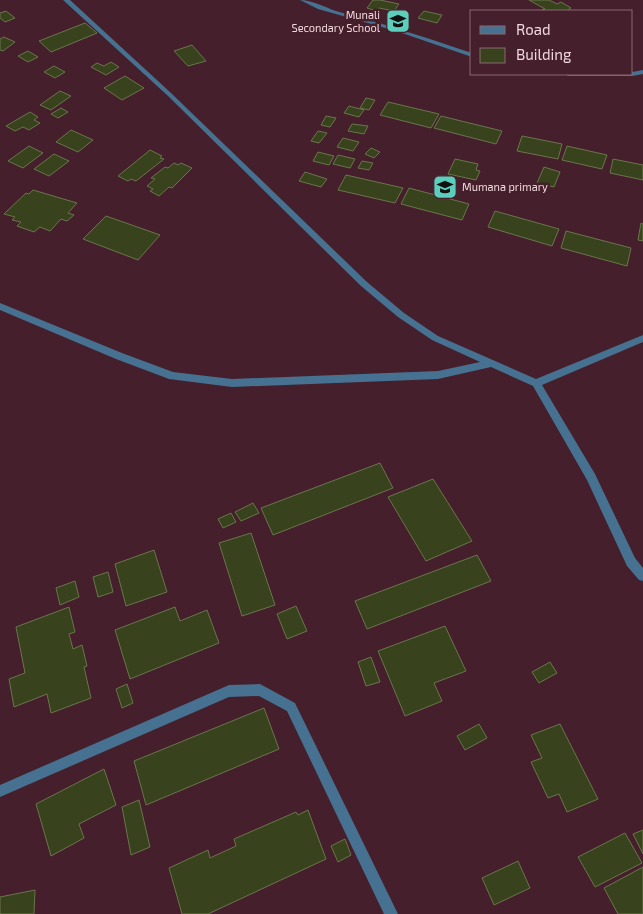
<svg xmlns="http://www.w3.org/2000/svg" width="643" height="914" viewBox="0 0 643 914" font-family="'Exo 2',sans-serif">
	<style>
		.building { fill: #38421c; stroke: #6a754d }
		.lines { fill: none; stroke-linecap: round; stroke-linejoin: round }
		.service { fill: #467190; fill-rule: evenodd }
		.minor { fill: #467190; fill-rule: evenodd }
		.labels { text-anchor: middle; stroke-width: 5; stroke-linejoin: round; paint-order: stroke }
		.far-poi-label { font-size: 11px; fill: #f1d7de; stroke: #451f2b; text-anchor: end }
	</style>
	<rect width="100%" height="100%" fill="#451f2b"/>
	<!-- building -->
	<g class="building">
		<path d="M373 0H380L399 4 394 11 379 8 377 11 367 8Z"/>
		<path d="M529 0H549L557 4 561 2 571 8 568 10 572 11H544L542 10 545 9Z"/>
		<path d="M6 11 15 18 5 22 0 18V13Z"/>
		<path d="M424 11 442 15 437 23 418 18Z"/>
		<path d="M85 23 97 33 51 52 39 41Z"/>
		<path d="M4 37 15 42 3 51 0 50V39Z"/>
		<path d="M192 45 206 61 188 66 174 51Z"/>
		<path d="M28 51 38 57 28 62 18 56Z"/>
		<path d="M111 62 119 67 106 75 91 67 97 63 104 66Z"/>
		<path d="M54 66 65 72 55 78 44 72Z"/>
		<path d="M125 76 144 88 122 100 104 88Z"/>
		<path d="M60 91 71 96 51 110 40 105Z"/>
		<path d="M366 98 375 100 369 110 360 108Z"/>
		<path d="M388 102 439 114 431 128 380 115Z"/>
		<path d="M349 106 364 110 359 117 344 113Z"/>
		<path d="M61 108 68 112 58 118 51 114Z"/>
		<path d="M30 112 38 117 34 120 40 123 29 130 23 127 15 131 6 126Z"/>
		<path d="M326 116 336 118 330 127 321 125Z"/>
		<path d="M441 116 502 131 496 144 434 128Z"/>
		<path d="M352 124 368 126 364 134 348 131Z"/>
		<path d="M71 130 93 140 78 152 56 142Z"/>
		<path d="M318 131 327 133 319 143 311 141Z"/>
		<path d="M522 136 562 144 558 159 517 151Z"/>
		<path d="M343 138 359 142 353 151 337 147Z"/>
		<path d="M29 146 43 153 23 168 8 161Z"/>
		<path d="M567 146 607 155 602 169 562 160Z"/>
		<path d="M371 148 380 152 374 158 365 154Z"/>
		<path d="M150 150 162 156 160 158 164 159 136 181 131 179 128 181 118 176Z"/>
		<path d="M318 152 334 156 329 165 313 161Z"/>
		<path d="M54 154 69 161 49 176 34 169Z"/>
		<path d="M338 155 355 159 350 168 333 164Z"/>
		<path d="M455 159 478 164 476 170 480 171 476 180 448 174Z"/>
		<path d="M613 159 643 165V180L610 173Z"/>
		<path d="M362 161 373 163 369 170 358 168Z"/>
		<path d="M174 163 178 165 181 163 192 168 172 188 169 187 159 196 150 191 153 189 147 186 155 179 151 178 165 167 168 168Z"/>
		<path d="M544 167 560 172 554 187 537 183Z"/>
		<path d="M305 172 327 179 321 187 299 181Z"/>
		<path d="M346 175 403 188 395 203 338 190Z"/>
		<path d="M409 188 469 204 462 220 401 204Z"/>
		<path d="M33 190 77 203 68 213 74 215 67 221 61 219 50 231 40 227 34 232 17 226 21 222 12 220 15 217 4 214 26 193 29 194Z"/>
		<path d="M495 211 559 229 552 246 488 227Z"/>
		<path d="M106 216 160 235 138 260 83 239Z"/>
		<path d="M641 223 643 224V241L638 240Z"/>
		<path d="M566 231 631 248 627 266 561 248Z"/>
		<path d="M380 463 393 488 273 535 261 508Z"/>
		<path d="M433 479 472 541 426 561 388 497Z"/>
		<path d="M253 503 259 513 241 521 235 512Z"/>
		<path d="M231 513 236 522 223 528 218 519Z"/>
		<path d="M251 533 275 605 242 616 219 543Z"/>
		<path d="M154 550 167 592 126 606 115 564Z"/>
		<path d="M477 555 491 581 367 629 355 601Z"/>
		<path d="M108 572 113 592 98 597 93 577Z"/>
		<path d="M75 581 79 597 60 605 56 588Z"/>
		<path d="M296 606 307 631 287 639 277 614Z"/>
		<path d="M69 607 75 632 69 634 73 649 82 645 87 666 84 667 91 698 51 713 47 694 14 707 9 679 25 673 16 627Z"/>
		<path d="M175 607 180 621 207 610 219 643 130 679 115 630Z"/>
		<path d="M445 626 466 671 434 683 442 701 405 716 378 651Z"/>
		<path d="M371 657 380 682 366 686 358 662Z"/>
		<path d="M550 662 557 673 539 683 532 672Z"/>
		<path d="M127 684 133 703 122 708 116 689Z"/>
		<path d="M264 708 279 749 146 805 134 761Z"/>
		<path d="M479 724 487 738 465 750 457 736Z"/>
		<path d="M560 724 598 799 567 812 559 794 548 798 531 762 542 758 531 735Z"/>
		<path d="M104 769 116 805 79 824 84 838 51 856 36 804Z"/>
		<path d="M139 800 150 847 131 855 122 807Z"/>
		<path d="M308 810 326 859 208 914H182L169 868 208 850 210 858 236 846 234 839 296 812 298 815Z"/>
		<path d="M643 830V854L633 834Z"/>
		<path d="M625 833 642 863 595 887 578 857Z"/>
		<path d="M345 839 351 855 338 862 331 846Z"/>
		<path d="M518 861 530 888 494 905 482 878Z"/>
		<path d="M643 867V914H618L604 888Z"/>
		<path d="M35 890 34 914H0V897Z"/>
	</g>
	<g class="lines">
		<!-- service -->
		<g class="service">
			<path d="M300 0C312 0 324 7 336 11 382 23 427 38 472 53V57L396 31 318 9Z"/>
			<path d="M643 70V74L632 76H568L565 74H632V72Z"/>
		</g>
		<!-- minor -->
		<g class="minor">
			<path d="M63 0H70L171 93 367 282 404 313 438 336 536 379 643 335V342L542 385 595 474 635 558 643 568V581L639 580 627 566 587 480 533 386 491 367 438 379 232 387 169 379 116 359 0 310V303L122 353 173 372 232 379 438 371 480 362 432 340 398 317 361 286 167 95Z"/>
			<path d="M260 684 295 703 398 914H384L287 711 259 696 229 697 0 797V785L229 685Z"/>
		</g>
	</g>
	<!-- icons -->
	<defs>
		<g id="school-square" transform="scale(1.25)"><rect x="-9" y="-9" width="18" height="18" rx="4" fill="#5bcebc" stroke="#451f2b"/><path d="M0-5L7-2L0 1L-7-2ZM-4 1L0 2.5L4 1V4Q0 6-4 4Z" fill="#111"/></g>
	</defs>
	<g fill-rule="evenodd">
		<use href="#school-square" x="398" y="21"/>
		<use href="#school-square" x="445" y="187"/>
	</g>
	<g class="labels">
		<!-- far-poi labels -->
		<g class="far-poi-label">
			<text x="380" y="19">Munali<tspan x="380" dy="13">Secondary School</tspan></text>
			<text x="462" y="191" text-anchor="start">Mumana primary</text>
		</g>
	</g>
	<!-- legend -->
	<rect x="470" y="10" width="162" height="65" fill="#451f2b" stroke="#8a6973"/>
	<rect x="480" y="26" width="25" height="8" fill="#467190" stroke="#8a6973"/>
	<text x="516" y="35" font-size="15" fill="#f1d7de">Road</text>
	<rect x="480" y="48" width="25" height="15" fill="#38421c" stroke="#8a6973"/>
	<text x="516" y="60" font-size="15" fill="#f1d7de">Building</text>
</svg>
